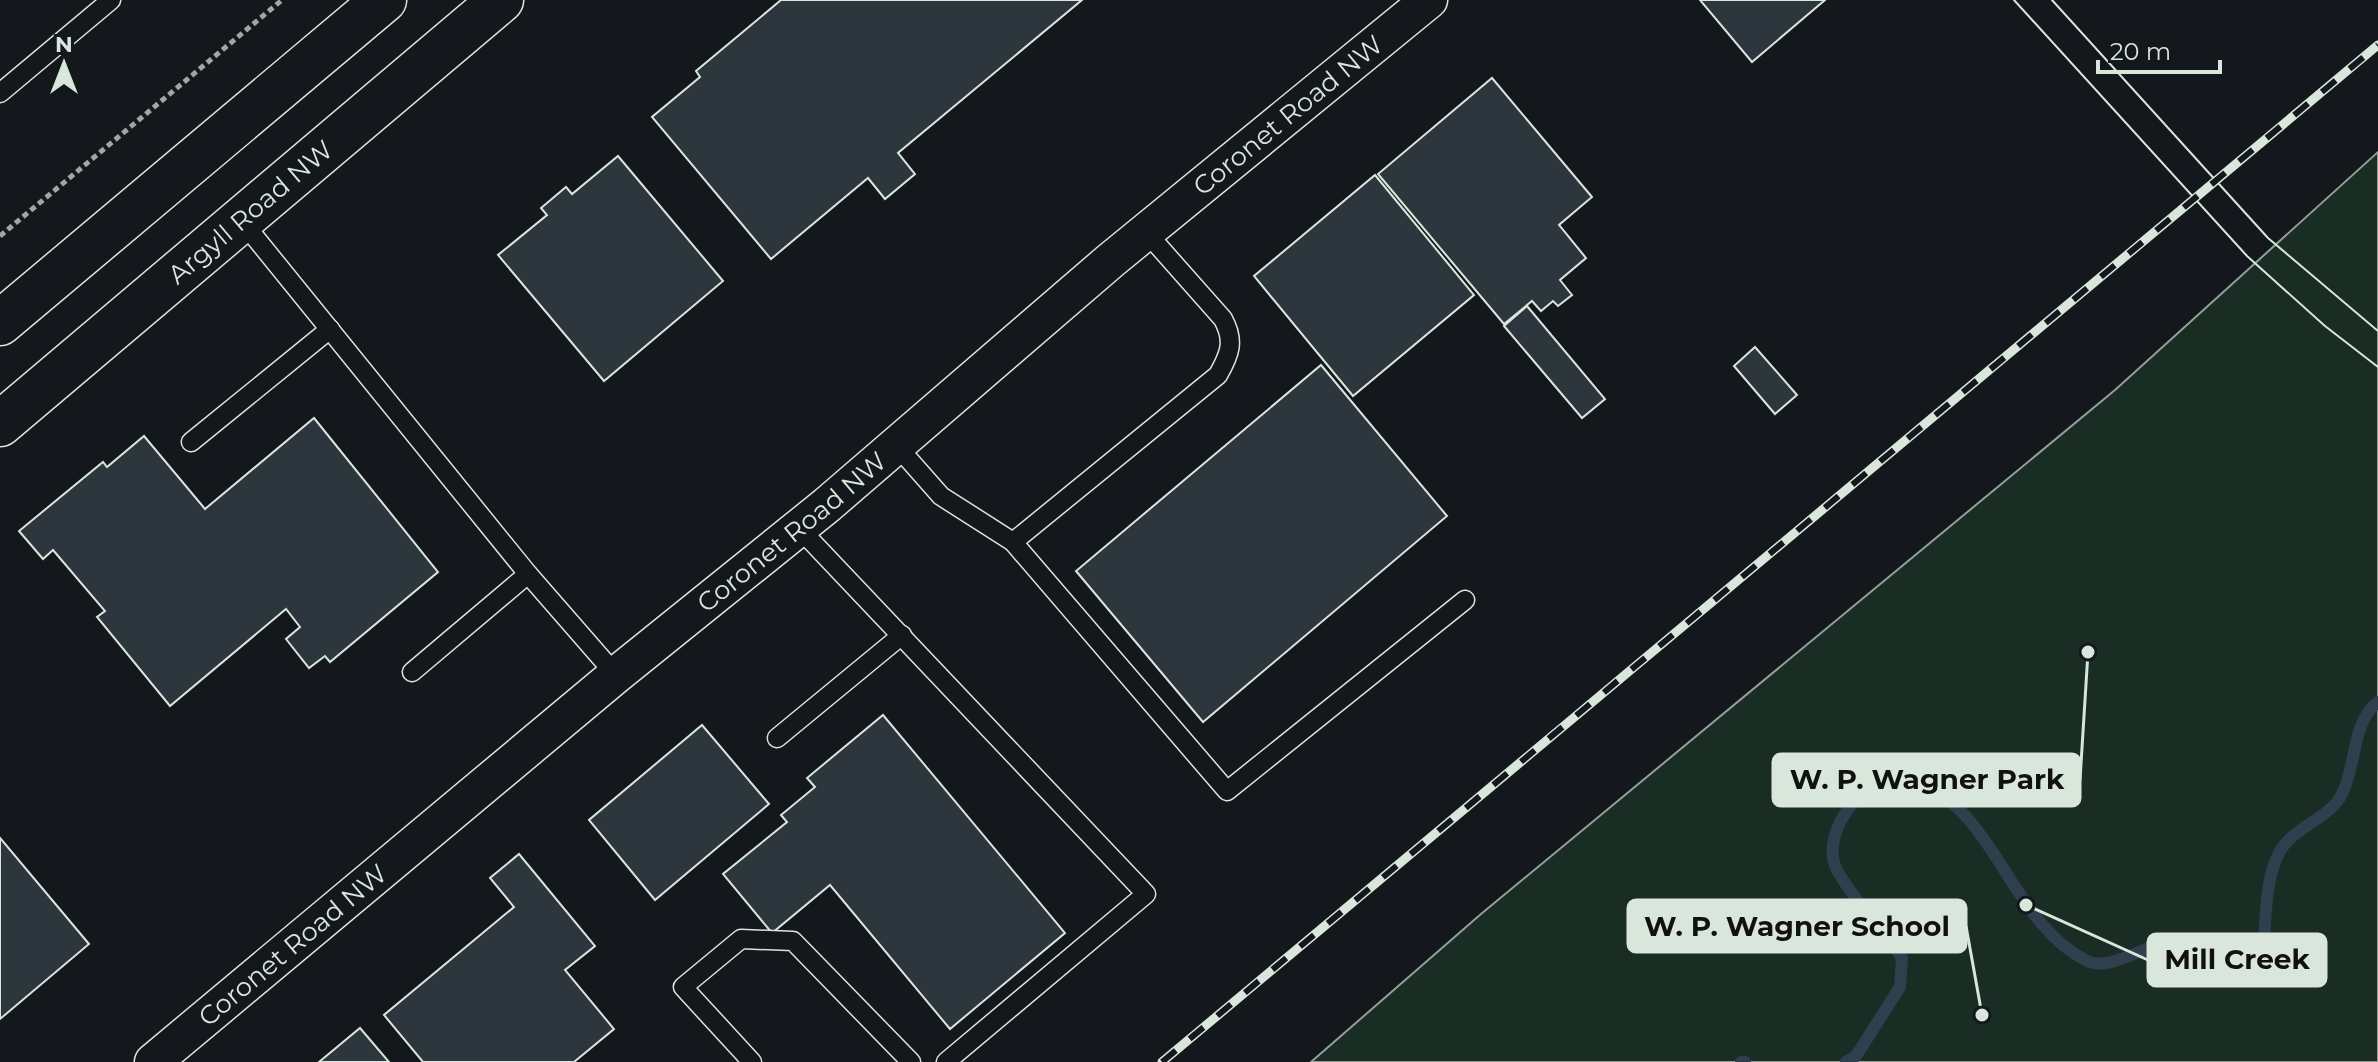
<svg xmlns="http://www.w3.org/2000/svg" width="2378" height="1062" viewBox="0 0 2378 1062" font-family="Montserrat,sans-serif">
	<style>
		.green { fill: #1a2d24; stroke: #939e99; stroke-width: 2 }
		.lines { fill: none; stroke-linecap: round; stroke-linejoin: round }
		.stream { stroke: #2f3f4d; stroke-width: 12 }
		.building { fill: #2c363c; stroke: #d8e6dc; stroke-width: 2 }
		.lane-casing { stroke: #d8e6dc; stroke-width: 21 }
		.street-casing { stroke: #d8e6dc; stroke-width: 39 }
		.secondary-casing { stroke: #d8e6dc; stroke-width: 47 }
		.path { stroke: #9da8a2; stroke-width: 5; stroke-dasharray: 6 4; stroke-linecap: butt }
		.lane { stroke: #14181c; stroke-width: 18 }
		.street { stroke: #14181c; stroke-width: 36 }
		.secondary { stroke: #14181c; stroke-width: 44 }
		.tram { stroke: #d8e6dc; stroke-width: 2 }
		.rail-casing { stroke: #d8e6dc; stroke-width: 9 }
		.rail { stroke: #14181c; stroke-width: 6; stroke-dasharray: 18; stroke-linecap: butt }
		.labels { text-anchor: middle; stroke-width: 6; stroke-linejoin: round; paint-order: stroke }
		.street-label { font-size: 26px; fill: #d8e6dc; stroke: #14181c }
		.leader { fill: none; stroke: #d8e6dc; stroke-width: 3 }
		.callout-dot { fill: #d8e6dc; stroke: #14181c; stroke-width: 3 }
		.callout { fill: #d8e6dc; stroke: #d8e6dc; stroke-width: 3 }
		.callout-label { font-size: 28px; text-anchor: middle; font-weight: bold; fill: #111 }
	</style>
	<rect width="100%" height="100%" fill="#14181c"/>
	<!-- green -->
	<path class="green" d="M2378 152V1062H1311L1481 914 2115 390Z"/>
	<g class="lines">
		<!-- stream -->
		<g class="stream">
			<path d="M1741 1062H1745"/>
			<path d="M1846 1062 1856 1056 1900 987 1902 958C1882 927 1855 903 1837 870 1817 831 1870 766 1912 780 1996 807 2009 922 2087 961 2110 972 2144 945 2168 943 2212 940 2217 977 2264 939 2266 912 2266 878 2279 853 2292 827 2330 819 2342 794 2356 767 2352 721 2378 702"/>
		</g>
	</g>
	<!-- building -->
	<g class="building">
		<path d="M781 0H1082L898 153 915 174 885 199 868 178 771 259 652 117 700 77 696 71Z"/>
		<path d="M1700 0H1825L1752 62Z"/>
		<path d="M1492 78 1592 197 1559 225 1586 258 1560 280 1572 295 1558 306 1553 301 1541 311 1532 301 1504 324 1378 174Z"/>
		<path d="M618 156 723 281 604 381 498 255 547 215 541 208 566 187 572 194Z"/>
		<path d="M1375 175 1474 295 1353 396 1254 276Z"/>
		<path d="M1527 306 1605 399 1582 418 1504 326Z"/>
		<path d="M1755 347 1797 395 1775 414 1734 366Z"/>
		<path d="M1321 365 1447 516 1203 722 1076 571Z"/>
		<path d="M314 418 438 572 330 662 325 656 309 668 286 639 300 627 286 609 170 706 97 617 105 611 53 550 43 559 19 531 103 462 107 467 144 436 205 509Z"/>
		<path d="M883 715 1065 933 950 1029 830 885 772 933 723 874 787 822 781 815 815 787 807 778Z"/>
		<path d="M702 725 769 804 655 900 589 820Z"/>
		<path d="M0 838 89 944 0 1019Z"/>
		<path d="M519 854 595 946 565 970 614 1029 574 1062H423L384 1015 514 907 490 878Z"/>
		<path d="M360 1028 389 1062H319Z"/>
	</g>
	<g class="lines">
		<!-- lane casing -->
		<g class="lane-casing">
			<g id="lane">
				<path d="M0 93 111 0"/>
				<path d="M241 220 528 574 616 675"/>
				<path d="M191 442 330 329"/>
				<path d="M896 445 941 496 1013 542 1227 791 1465 600"/>
				<path d="M798 527 1146 894 946 1062"/>
				<path d="M1013 542 1218 375C1230 354 1235 341 1223 319L1146 232"/>
				<path d="M412 672 528 574"/>
				<path d="M777 738 902 635"/>
				<path d="M752 1062 683 987 741 939 793 941 911 1062"/>
			</g>
		</g>
		<!-- street casing -->
		<g class="street-casing">
			<g id="street">
				<path id="s1" d="M153 1062 616 675 827 505 1110 261 1429 0"/>
			</g>
		</g>
		<!-- secondary casing -->
		<g class="secondary-casing">
			<g id="secondary">
				<path d="M0 323 384 0"/>
				<path id="s2" d="M0 424 501 0"/>
			</g>
		</g>
		<!-- path -->
		<path class="path" d="M0 236 282 0"/>
		<!-- lane -->
		<use href="#lane" class="lane"/>
		<!-- street -->
		<use href="#street" class="street"/>
		<!-- secondary -->
		<use href="#secondary" class="secondary"/>
		<!-- tram -->
		<g class="tram">
			<path d="M2014 0 2247 256 2325 326 2378 367"/>
			<path d="M2052 0 2268 238 2378 331"/>
		</g>
		<!-- rail casing -->
		<g class="rail-casing">
			<path id="rail" d="M1162 1062 2378 45"/>
		</g>
		<!-- rail -->
		<use href="#rail" class="rail"/>
	</g>
	<g class="labels">
		<!-- street labels -->
		<g class="street-label">
			<text dy="9" stroke="none"><textPath href="#s1" startOffset="1478">Coronet Road NW</textPath></text>
			<text dy="9" stroke="none"><textPath href="#s2" startOffset="328">Argyll Road NW</textPath></text>
			<text dy="9" stroke="none"><textPath href="#s1" startOffset="830">Coronet Road NW</textPath></text>
			<text dy="9" stroke="none"><textPath href="#s1" startOffset="182">Coronet Road NW</textPath></text>
		</g>
	</g>
	<!-- callouts -->
	<path class="leader" d="M2088 652L2080 780M1982 1015L1966 926M2026 905L2148 960"/>
	<g class="callout-dot">
		<circle cx="2088" cy="652" r="8"/>
		<circle cx="1982" cy="1015" r="8"/>
		<circle cx="2026" cy="905" r="8"/>
	</g>
	<g class="callout">
		<rect x="1773" y="754" width="307" height="52" rx="8"/>
		<rect x="1628" y="900" width="338" height="52" rx="8"/>
		<rect x="2148" y="934" width="178" height="52" rx="8"/>
	</g>
	<g class="callout-label">
		<text x="1927" y="789">W. P. Wagner Park</text>
		<text x="1797" y="936">W. P. Wagner School</text>
		<text x="2237" y="969">Mill Creek</text>
	</g>
	<!-- north arrow -->
	<g transform="translate(64 64)" stroke="#14181c" stroke-width="6" paint-order="stroke">
	<path d="M0-6L14 30L0 20L-14 30Z" fill="#d8e6dc"/>
	<text y="-12" font-size="22" font-weight="bold" text-anchor="middle" fill="#d8e6dc">N</text>
	</g>
	<!-- scale -->
	<path d="M2098 60v12h122v-12" fill="none" stroke="#d8e6dc" stroke-width="4"/>
	<text x="2110" y="60" font-size="24" fill="#d8e6dc" stroke="#14181c" stroke-width="6" paint-order="stroke">20 m</text>
</svg>
